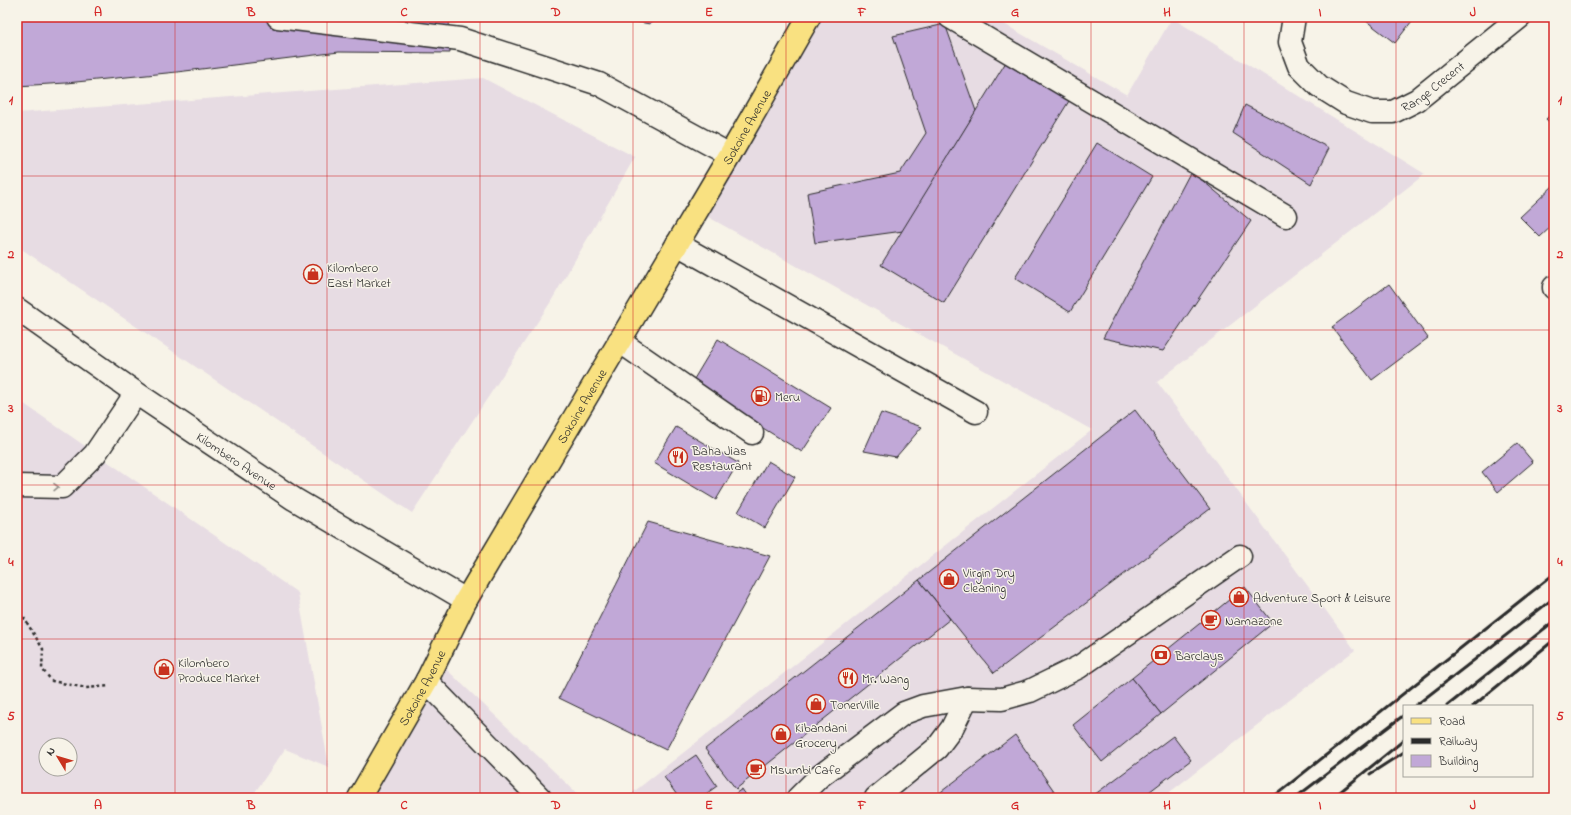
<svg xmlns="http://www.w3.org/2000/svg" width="1571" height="815" viewBox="0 0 1571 815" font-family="'Indie Flower',sans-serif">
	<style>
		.built { fill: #e7dce3; fill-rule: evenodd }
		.building { fill: #c1a8d7; stroke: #2b2b2b }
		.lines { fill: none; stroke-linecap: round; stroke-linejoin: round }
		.minor-casing { stroke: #2b2b2b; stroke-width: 25 }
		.major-casing { stroke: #2b2b2b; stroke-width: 25 }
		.path { stroke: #2b2b2b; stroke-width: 2.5; stroke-dasharray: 3 3; stroke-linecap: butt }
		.minor { stroke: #f7f3e8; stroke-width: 22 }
		.major { stroke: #f9e181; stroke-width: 22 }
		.rail { stroke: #2b2b2b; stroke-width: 3 }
		.oneway { stroke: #918f8a }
		.grid { fill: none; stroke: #d62828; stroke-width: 1; stroke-opacity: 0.55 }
		.labels { text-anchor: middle; stroke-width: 3; stroke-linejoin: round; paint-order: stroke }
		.street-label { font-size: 13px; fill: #2b2b2b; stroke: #f7f3e8 }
		.poi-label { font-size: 13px; fill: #2b2b2b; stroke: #f7f3e8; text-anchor: start }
		.neatline { fill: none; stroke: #d62828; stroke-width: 1.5 }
		.grid-label { font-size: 13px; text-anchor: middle; font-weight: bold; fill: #d62828 }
	</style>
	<rect width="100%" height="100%" fill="#f7f3e8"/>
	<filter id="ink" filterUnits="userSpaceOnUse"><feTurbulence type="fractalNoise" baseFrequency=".025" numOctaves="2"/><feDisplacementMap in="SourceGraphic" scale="8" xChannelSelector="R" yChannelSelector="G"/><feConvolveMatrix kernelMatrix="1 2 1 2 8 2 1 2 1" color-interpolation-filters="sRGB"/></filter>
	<g filter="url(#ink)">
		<!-- built -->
		<g class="built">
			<path d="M817 17H992L1127 95 1172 18 1425 174 1157 382 1355 650 1162 798H626L1092 430 701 213Z"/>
			<path d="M483 78 635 157 550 303 412 513 17 246V113Z"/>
			<path d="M17 399 298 593 329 767 285 749 255 792 257 798H17ZM46 745H70V769H46Z"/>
			<path d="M444 667 582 798H370Z"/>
		</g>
		<!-- building -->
		<g class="building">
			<path d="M17 17H449L450 53 339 52 177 72 66 83 17 86Z"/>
			<path d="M610 17H656L650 24Z"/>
			<path d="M1361 17H1415L1395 43Z"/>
			<path d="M945 24 976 111 903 231 815 243 807 193 900 173 926 133 893 36Z"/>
			<path d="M1006 62 1069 101 944 303 881 265Z"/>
			<path d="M1245 105 1329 148 1311 184 1233 133Z"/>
			<path d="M1554 111V127L1546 119Z"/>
			<path d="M1097 143 1152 177 1070 312 1015 278Z"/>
			<path d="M1191 171 1251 221 1163 351 1103 338Z"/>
			<path d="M1554 185V224L1540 237 1520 217Z"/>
			<path d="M1389 284 1428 338 1372 380 1332 327Z"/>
			<path d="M718 339 831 408 802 452 691 384Z"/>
			<path d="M1135 410 1210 509 994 673 919 580Z"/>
			<path d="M881 413 922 427 896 457 864 451Z"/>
			<path d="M676 427 738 463 716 500 654 463Z"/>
			<path d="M1517 443 1533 462 1498 492 1482 472Z"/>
			<path d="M768 461 795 477 765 528 738 512Z"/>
			<path d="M648 522 770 556 666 750 559 698Z"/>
			<path d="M919 580 950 619 736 789 705 749Z"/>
			<path d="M1245 587 1273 623 1161 714 1132 678Z"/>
			<path d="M1132 678 1161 714 1102 762 1073 725Z"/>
			<path d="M1015 735 1059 798H933Z"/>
			<path d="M1173 736 1191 760 1141 798H1090Z"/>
			<path d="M696 755 717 786 700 798H679L664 777Z"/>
			<path d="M742 789 748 798H729Z"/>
		</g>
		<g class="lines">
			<!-- minor casing -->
			<g class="minor-casing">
				<g id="minor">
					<path d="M278 17 460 39 599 84 730 155"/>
					<path d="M950 17 1286 216"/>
					<path id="s1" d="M1294 17 1290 42 1299 66 1319 86 1346 103 1372 112H1393L1417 100 1520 17"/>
					<path d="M677 244 976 412"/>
					<path d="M1554 288V287"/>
					<path id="s2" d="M17 309 136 393 294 499 466 600"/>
					<path d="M619 341 752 433"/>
					<path d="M17 486 62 487 95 454 136 393"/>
					<path d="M427 680 432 687 540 798"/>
					<path d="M798 798 819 777 904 713 923 706 967 698 1002 699 1030 691 1079 667 1240 556"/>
					<path d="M876 798 937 748 952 728 967 698"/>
				</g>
			</g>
			<!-- major casing -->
			<g class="major-casing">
				<g id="major">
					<path id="s3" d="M359 798 427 680 466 600 730 155 809 17"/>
				</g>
			</g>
			<!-- path -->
			<path class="path" d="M17 617 24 618 43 649 42 669 52 681 86 688 110 686"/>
			<!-- minor -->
			<use href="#minor" class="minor"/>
			<!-- major -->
			<use href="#major" class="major"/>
			<!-- rail -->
			<g class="rail">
				<path d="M1415 706 1554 598"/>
				<path d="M1447 706 1554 621"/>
				<path d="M1473 706 1554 640"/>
				<path d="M1370 774 1404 752"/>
				<path d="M1272 798 1554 574"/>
				<path d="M1295 798 1404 715"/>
				<path d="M1330 798 1335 796 1404 740"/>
			</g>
		</g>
		<!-- one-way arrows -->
		<defs><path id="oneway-chevron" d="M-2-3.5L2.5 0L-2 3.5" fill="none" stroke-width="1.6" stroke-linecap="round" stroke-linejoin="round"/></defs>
		<use class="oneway" href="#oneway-chevron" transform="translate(56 487) rotate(-1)"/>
	</g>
	<!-- grid -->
	<path class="grid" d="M175 17V798M327 17V798M480 17V798M633 17V798M786 17V798M938 17V798M1091 17V798M1244 17V798M1396 17V798M17 176H1554M17 330H1554M17 485H1554M17 639H1554"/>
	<!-- icons -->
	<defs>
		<g id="shop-ring" transform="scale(1)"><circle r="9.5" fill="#f7f3e8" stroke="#c8321e" stroke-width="1.5"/><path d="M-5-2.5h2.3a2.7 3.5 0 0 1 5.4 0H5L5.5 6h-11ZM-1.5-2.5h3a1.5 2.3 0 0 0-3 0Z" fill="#c8321e"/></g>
		<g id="fuel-ring" transform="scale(1)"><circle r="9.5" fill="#f7f3e8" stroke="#c8321e" stroke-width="1.5"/><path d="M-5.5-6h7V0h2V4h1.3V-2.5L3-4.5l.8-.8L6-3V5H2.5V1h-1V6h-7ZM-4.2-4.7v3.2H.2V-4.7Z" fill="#c8321e"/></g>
		<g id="restaurant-ring" transform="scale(1)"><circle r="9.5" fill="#f7f3e8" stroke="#c8321e" stroke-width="1.5"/><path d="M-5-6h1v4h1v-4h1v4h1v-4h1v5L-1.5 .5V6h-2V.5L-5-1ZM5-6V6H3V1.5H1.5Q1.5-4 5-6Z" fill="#c8321e"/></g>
		<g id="cafe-ring" transform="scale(1)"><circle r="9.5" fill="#f7f3e8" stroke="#c8321e" stroke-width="1.5"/><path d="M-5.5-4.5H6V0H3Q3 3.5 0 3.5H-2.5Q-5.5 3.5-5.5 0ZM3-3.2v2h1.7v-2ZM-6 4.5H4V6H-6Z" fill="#c8321e"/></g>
		<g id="bank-ring" transform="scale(1)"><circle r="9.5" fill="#f7f3e8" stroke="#c8321e" stroke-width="1.5"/><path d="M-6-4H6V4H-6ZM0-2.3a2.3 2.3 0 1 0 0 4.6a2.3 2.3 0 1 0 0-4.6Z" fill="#c8321e"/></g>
	</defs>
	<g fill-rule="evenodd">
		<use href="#shop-ring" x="313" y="274"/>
		<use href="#fuel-ring" x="761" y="396"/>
		<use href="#restaurant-ring" x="678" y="457"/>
		<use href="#shop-ring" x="949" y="579"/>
		<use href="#shop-ring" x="1239" y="597"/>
		<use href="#cafe-ring" x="1211" y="620"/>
		<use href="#bank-ring" x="1161" y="655"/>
		<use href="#shop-ring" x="164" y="669"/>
		<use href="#restaurant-ring" x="848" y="678"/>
		<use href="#shop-ring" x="816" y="704"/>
		<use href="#shop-ring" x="781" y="734"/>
		<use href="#cafe-ring" x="756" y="769"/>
	</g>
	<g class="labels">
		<!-- street labels -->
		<g class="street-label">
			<text dy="5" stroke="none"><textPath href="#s1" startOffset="207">Range Crecent</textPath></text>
			<text dy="5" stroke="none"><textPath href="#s3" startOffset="775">Sokoine Avenue</textPath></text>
			<text dy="5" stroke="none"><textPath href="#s3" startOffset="451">Sokoine Avenue</textPath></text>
			<text dy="5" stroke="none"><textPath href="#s2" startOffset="267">Kilombero Avenue</textPath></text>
			<text dy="5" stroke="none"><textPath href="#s3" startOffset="127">Sokoine Avenue</textPath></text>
		</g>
		<!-- poi labels -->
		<g class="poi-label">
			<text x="327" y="272">Kilombero<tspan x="327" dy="15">East Market</tspan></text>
			<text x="775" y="401">Meru</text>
			<text x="692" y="455">Baha Jias<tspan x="692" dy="15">Restaurant</tspan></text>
			<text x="963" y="577">Virgin Dry<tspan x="963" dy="15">Cleaning</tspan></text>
			<text x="1253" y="602">Adventure Sport &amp; Leisure</text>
			<text x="1225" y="625">Namazone</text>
			<text x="1175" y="660">Barclays</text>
			<text x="178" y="667">Kilombero<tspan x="178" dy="15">Produce Market</tspan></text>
			<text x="862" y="683">Mr. Wang</text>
			<text x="830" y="709">TonerVille</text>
			<text x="795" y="732">Kibandani<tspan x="795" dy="15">Grocery</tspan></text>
			<text x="770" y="774">Msumbi Cafe</text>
		</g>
	</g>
	<!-- margin -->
	<rect width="1571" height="815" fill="none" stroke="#f7f3e8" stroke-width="44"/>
	<!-- legend -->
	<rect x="1403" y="705" width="130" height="72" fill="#f7f3e8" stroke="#a5a39c"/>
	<rect x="1411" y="718" width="20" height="6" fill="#f9e181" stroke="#a5a39c"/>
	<text x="1439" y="725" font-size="12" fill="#2b2b2b">Road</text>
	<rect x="1411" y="738" width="20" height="6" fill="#2b2b2b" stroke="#a5a39c"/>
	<text x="1439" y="745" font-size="12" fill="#2b2b2b">Railway</text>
	<rect x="1411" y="755" width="20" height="12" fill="#c1a8d7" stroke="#a5a39c"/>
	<text x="1439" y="765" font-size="12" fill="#2b2b2b">Building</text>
	<!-- north arrow -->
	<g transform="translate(58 757) rotate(308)"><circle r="19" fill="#f7f3e8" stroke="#a5a39c"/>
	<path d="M0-3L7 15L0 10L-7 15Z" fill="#c8321e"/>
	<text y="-6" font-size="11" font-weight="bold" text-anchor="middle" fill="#2b2b2b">N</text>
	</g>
	<rect x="22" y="22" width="1527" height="771" class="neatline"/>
	<g class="grid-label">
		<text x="98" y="16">A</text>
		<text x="251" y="16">B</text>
		<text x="404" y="16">C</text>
		<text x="556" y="16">D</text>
		<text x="709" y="16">E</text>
		<text x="862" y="16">F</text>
		<text x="1015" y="16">G</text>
		<text x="1167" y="16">H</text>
		<text x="1320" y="16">I</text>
		<text x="1473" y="16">J</text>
		<text x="11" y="104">1</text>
		<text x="1560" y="104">1</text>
		<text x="11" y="258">2</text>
		<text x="1560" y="258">2</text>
		<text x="11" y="412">3</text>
		<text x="1560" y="412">3</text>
		<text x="11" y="566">4</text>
		<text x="1560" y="566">4</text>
		<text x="11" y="720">5</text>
		<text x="1560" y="720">5</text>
		<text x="98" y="809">A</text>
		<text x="251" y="809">B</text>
		<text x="404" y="809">C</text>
		<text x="556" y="809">D</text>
		<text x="709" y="809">E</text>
		<text x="862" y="809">F</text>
		<text x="1015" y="809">G</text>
		<text x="1167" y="809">H</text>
		<text x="1320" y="809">I</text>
		<text x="1473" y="809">J</text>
	</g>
</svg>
